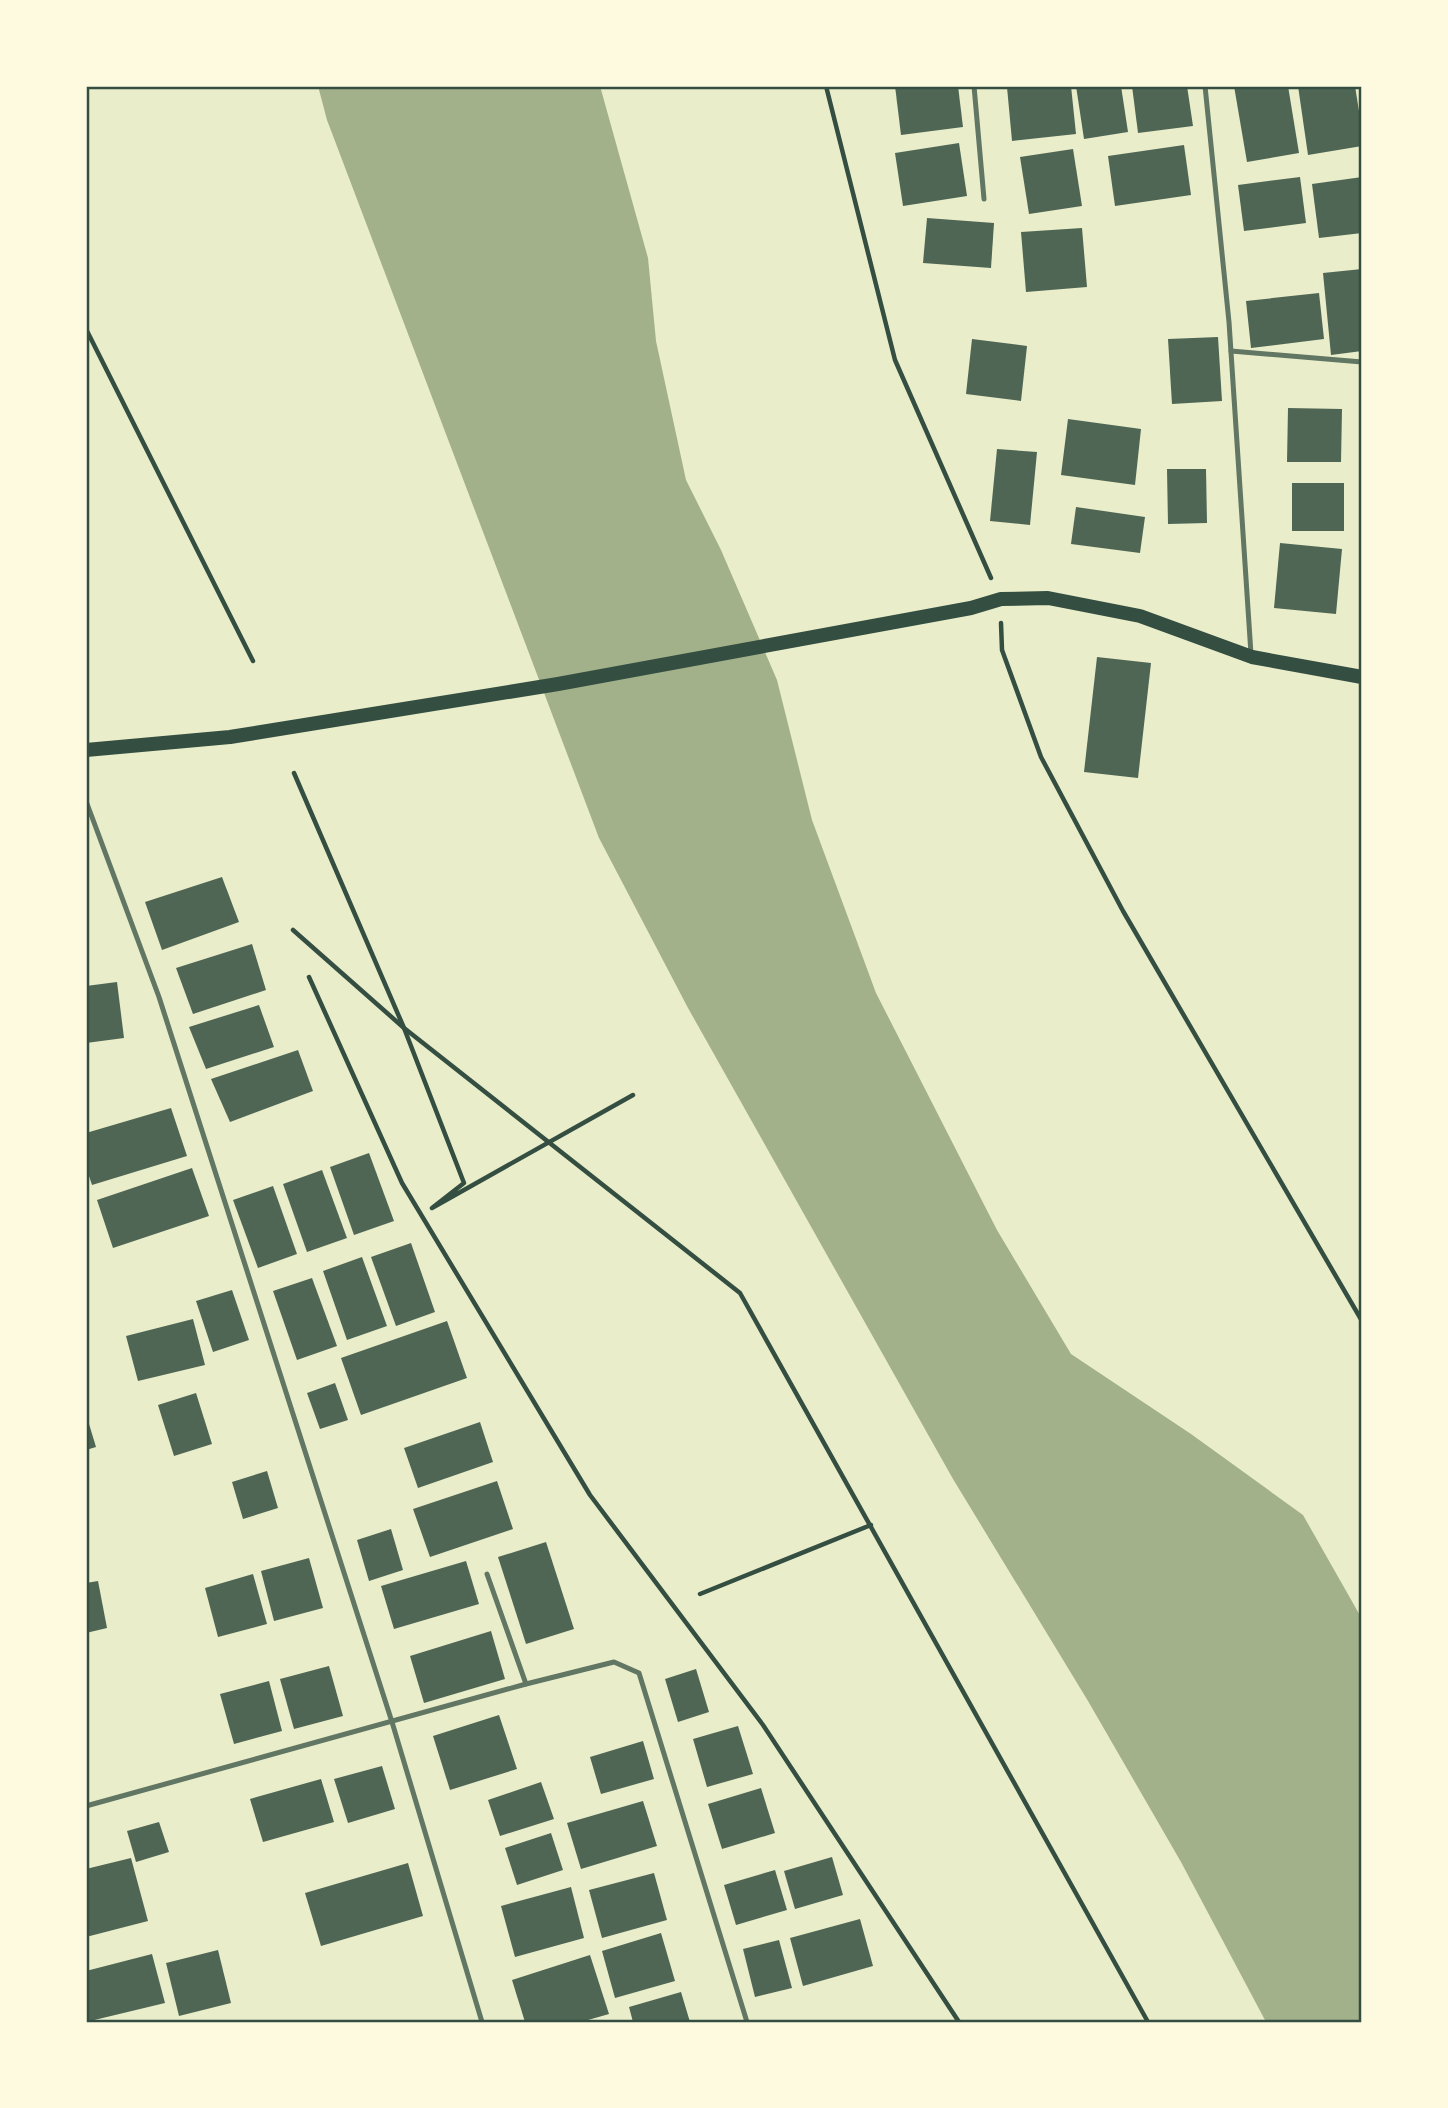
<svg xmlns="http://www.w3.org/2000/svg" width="1448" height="2108" viewBox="0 0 1448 2108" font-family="'Noto Sans',sans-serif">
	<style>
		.water { fill: #a3b18a }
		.building { fill: #4f6655 }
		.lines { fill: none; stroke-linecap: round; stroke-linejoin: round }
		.path { stroke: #344e41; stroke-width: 4.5 }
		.service { stroke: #617663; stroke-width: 5 }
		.secondary { stroke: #344e41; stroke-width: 14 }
		.neatline { fill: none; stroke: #344e41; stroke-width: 2.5 }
	</style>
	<rect width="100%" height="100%" fill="#e9edc9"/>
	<!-- water -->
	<path class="water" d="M318 86H600L648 258 656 341 686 480 721 550 777 680 812 820 876 993 997 1230 1071 1354 1191 1434 1303 1515 1362 1619V2022H1266L1181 1862 1088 1701 953 1479 688 1008 599 838 327 120Z"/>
	<!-- building -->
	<g class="building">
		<path d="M895 86H958L963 127 901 135Z"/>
		<path d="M1071 86 1076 134 1012 141 1007 87Z"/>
		<path d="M1076 86H1121L1128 132 1084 139Z"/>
		<path d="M1132 86H1187L1193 126 1138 133Z"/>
		<path d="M1234 86H1288L1299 153 1247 162Z"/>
		<path d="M1298 86H1355L1362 130V146L1308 155Z"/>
		<path d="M959 143 967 196 903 206 895 153Z"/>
		<path d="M1184 145 1191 195 1115 206 1108 156Z"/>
		<path d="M1073 149 1082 206 1029 214 1020 157Z"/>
		<path d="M1300 177 1306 223 1244 231 1238 185Z"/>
		<path d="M1362 177V233L1319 238 1312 184Z"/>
		<path d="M927 218 994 223 991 268 923 263Z"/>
		<path d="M1082 228 1087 287 1026 292 1021 232Z"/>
		<path d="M1362 269V351L1331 355 1323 273Z"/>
		<path d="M1319 293 1324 339 1251 348 1246 301Z"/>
		<path d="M1218 337 1222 401 1172 404 1168 339Z"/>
		<path d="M972 339 1027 346 1021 401 966 394Z"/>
		<path d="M1288 408 1342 409 1341 462H1287Z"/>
		<path d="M1068 419 1141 429 1135 485 1061 475Z"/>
		<path d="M997 449 1037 452 1030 525 990 521Z"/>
		<path d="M1167 469H1206L1207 523 1168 524Z"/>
		<rect x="1292" y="483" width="52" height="48"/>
		<path d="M1076 507 1145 517 1140 553 1071 544Z"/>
		<path d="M1280 543 1342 549 1336 614 1274 608Z"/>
		<path d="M1097 657 1151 663 1138 778 1084 772Z"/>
		<path d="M222 877 239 922 162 950 145 902Z"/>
		<path d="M252 944 266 990 193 1014 176 968Z"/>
		<path d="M117 982 124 1038 86 1043V986Z"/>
		<path d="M259 1005 274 1047 206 1069 189 1027Z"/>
		<path d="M298 1050 313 1091 230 1122 211 1079Z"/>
		<path d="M171 1108 187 1156 92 1185 86 1167V1133Z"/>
		<path d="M369 1153 394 1221 354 1235 330 1167Z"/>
		<path d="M192 1168 209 1216 113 1248 97 1200Z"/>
		<path d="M322 1170 347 1238 307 1252 283 1184Z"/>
		<path d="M273 1186 297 1254 258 1268 233 1200Z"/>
		<path d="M411 1243 435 1312 396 1326 371 1257Z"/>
		<path d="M362 1257 387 1326 347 1340 323 1271Z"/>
		<path d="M312 1278 337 1346 297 1360 273 1291Z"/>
		<path d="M232 1290 249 1340 213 1352 196 1301Z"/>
		<path d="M193 1319 205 1365 138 1381 126 1336Z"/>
		<path d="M447 1321 467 1378 361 1415 341 1358Z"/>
		<path d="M335 1383 348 1420 320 1429 307 1393Z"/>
		<path d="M196 1393 212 1444 174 1456 158 1405Z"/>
		<path d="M86 1414 96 1447 86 1450Z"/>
		<path d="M480 1422 493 1462 418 1488 404 1448Z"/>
		<path d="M267 1471 278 1508 243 1519 232 1482Z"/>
		<path d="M497 1481 513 1529 430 1557 413 1509Z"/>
		<path d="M391 1529 403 1570 369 1581 357 1540Z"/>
		<path d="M546 1542 574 1629 526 1644 498 1557Z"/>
		<path d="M309 1558 323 1608 274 1621 261 1571Z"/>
		<path d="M466 1561 479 1604 394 1629 381 1586Z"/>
		<path d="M253 1574 267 1624 218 1637 205 1588Z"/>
		<path d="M98 1581 107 1628 86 1633V1583Z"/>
		<path d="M491 1631 505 1679 424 1703 410 1656Z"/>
		<path d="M329 1666 343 1716 294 1729 280 1679Z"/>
		<path d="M696 1669 709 1712 678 1722 665 1679Z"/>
		<path d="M269 1681 282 1731 234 1744 220 1694Z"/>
		<path d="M499 1715 517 1769 450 1790 433 1736Z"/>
		<path d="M738 1726 753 1774 707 1787 693 1739Z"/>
		<path d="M643 1741 654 1779 601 1794 590 1757Z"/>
		<path d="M382 1766 395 1809 348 1823 334 1779Z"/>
		<path d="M321 1779 334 1822 263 1842 250 1799Z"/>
		<path d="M541 1782 554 1819 500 1836 488 1800Z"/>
		<path d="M761 1788 775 1833 722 1849 708 1804Z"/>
		<path d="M643 1801 657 1846 581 1869 567 1823Z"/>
		<path d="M159 1822 169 1852 136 1862 127 1831Z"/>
		<path d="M551 1833 563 1870 517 1885 505 1848Z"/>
		<path d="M832 1857 843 1895 795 1909 784 1871Z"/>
		<path d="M131 1858 148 1921 86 1937V1869Z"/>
		<path d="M408 1863 423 1916 321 1946 305 1893Z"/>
		<path d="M775 1870 787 1910 736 1925 724 1885Z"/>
		<path d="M654 1873 667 1920 602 1938 589 1890Z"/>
		<path d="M571 1887 584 1938 515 1957 501 1906Z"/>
		<path d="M860 1919 873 1966 803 1986 790 1938Z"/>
		<path d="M661 1933 675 1981 615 1998 602 1951Z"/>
		<path d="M779 1940 792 1988 755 1997 743 1949Z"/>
		<path d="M218 1950 231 2003 179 2016 166 1963Z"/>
		<path d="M152 1954 165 2003 86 2022V1971Z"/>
		<path d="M590 1955 609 2014 581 2022H525L512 1980Z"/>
		<path d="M681 1992 690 2022H633L629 2007Z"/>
	</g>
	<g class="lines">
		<!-- path -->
		<g class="path">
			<path d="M826 86 895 360 991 578"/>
			<path d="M86 329 253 661"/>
			<path d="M1001 623 1002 650 1041 757 1123 911 1362 1321"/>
			<path d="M294 773 404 1028 464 1183 432 1208 633 1095"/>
			<path d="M293 930 404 1028 740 1293 1148 2022"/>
			<path d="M309 977 402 1183 590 1495 763 1725 959 2022"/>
			<path d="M700 1594 871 1525"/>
		</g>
		<!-- service -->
		<g class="service">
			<path d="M974 86 984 199"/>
			<path d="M1205 86 1229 322 1251 654"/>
			<path d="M1231 351 1362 362"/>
			<path d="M86 801 159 997 392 1722 482 2022"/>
			<path d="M487 1574 526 1684"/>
			<path d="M86 1806 526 1684 614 1662 639 1673 747 2022"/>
		</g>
		<!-- secondary -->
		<path class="secondary" d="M86 750 230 737 558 684 971 608 1001 599 1048 598 1140 616 1252 657 1362 677"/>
	</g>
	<!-- border -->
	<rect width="1448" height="2108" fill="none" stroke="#fefae0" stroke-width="175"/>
	<rect x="88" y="88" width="1272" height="1933" class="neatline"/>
</svg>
